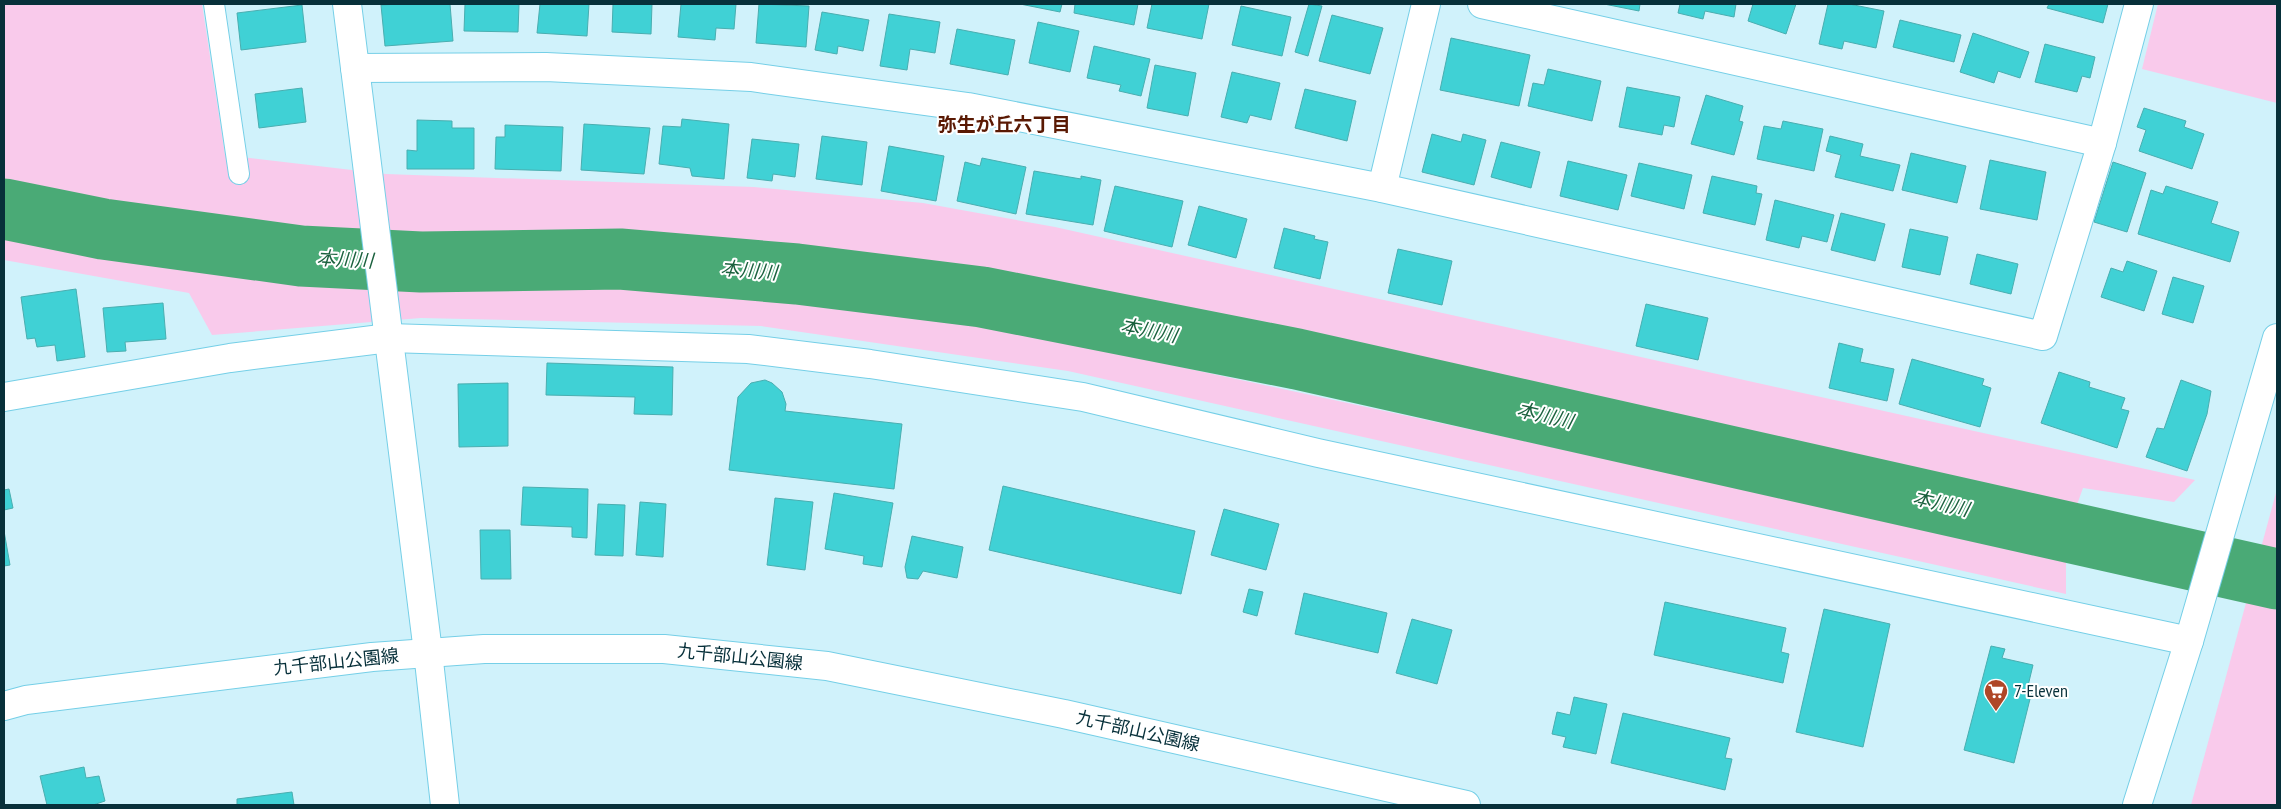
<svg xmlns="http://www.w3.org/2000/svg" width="2281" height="809" viewBox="0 0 2281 809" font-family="'PT Sans Narrow','Noto Sans JP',sans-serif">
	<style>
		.green { fill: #f9caeb }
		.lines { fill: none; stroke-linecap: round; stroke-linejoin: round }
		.river { stroke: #4aaa76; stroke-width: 61 }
		.building { fill: #40d1d5; stroke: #49aeb0 }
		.lane-casing { stroke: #75cfe7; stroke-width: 22 }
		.street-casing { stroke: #75cfe7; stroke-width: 30 }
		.secondary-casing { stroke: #75cfe7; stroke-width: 30 }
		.lane { stroke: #fff; stroke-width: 20 }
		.street { stroke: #fff; stroke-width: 28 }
		.secondary { stroke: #fff; stroke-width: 28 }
		.labels { text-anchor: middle; stroke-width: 4; stroke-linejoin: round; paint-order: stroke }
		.street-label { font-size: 18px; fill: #07303a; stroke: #fff }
		.poi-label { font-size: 18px; fill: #07303a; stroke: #fff; text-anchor: start }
		.neighbourhood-label { font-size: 19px; font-weight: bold; fill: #5a1903; stroke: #fff }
		.water-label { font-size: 19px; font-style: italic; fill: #1b613e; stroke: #fff }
	</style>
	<rect width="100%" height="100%" fill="#d0f2fb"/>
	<!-- green -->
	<g class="green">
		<path d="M4 4H202L225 155 386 174 754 187 923 203 1055 227 2195 480 2174 502 2083 488 2074 513 903 262 631 237 384 236 143 212 4 182Z"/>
		<path d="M2158 4H2277V103L2142 69Z"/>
		<path d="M4 232 133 259 328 282 642 285 907 308 2066 558V594L1068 371 761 326 421 318 212 335 189 293 4 260Z"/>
		<path d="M2277 489V805H2191Z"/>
	</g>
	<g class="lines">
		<!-- river -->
		<path class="river" d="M4 209 103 229 301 256 421 262 620 259 797 274 982 297 1297 359 2277 579"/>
	</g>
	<!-- building -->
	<g class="building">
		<path d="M400 4H450L453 41 385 46 381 5Z"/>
		<path d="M465 4H519L518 32 464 31Z"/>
		<path d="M540 4H589L587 36 537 33Z"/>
		<path d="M613 4H652L651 34 612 32Z"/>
		<path d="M681 4H736L734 29 716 28 715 40 678 37Z"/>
		<path d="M759 4 809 6 806 47 756 43Z"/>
		<path d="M1020 4H1062L1060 12Z"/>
		<path d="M1075 4H1138L1134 25 1074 13Z"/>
		<path d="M1152 4H1209L1202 39 1147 28Z"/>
		<path d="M1309 4 1322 6 1308 56 1295 52Z"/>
		<path d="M1604 4H1640L1639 11Z"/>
		<path d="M1680 4H1736L1734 17 1705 11 1703 19 1678 13Z"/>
		<path d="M1753 4H1796L1786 34 1748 21Z"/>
		<path d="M1828 4H1849L1884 11 1876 48 1844 41 1842 49 1819 44Z"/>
		<path d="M2049 4H2108L2103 23 2047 8Z"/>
		<path d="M302 5 306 42 241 50 237 13Z"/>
		<path d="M1241 6 1291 17 1282 56 1232 45Z"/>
		<path d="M822 12 869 20 863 51 838 46 837 54 815 50Z"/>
		<path d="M889 14 940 22 935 53 910 49 907 70 880 66Z"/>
		<path d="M1332 15 1383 28 1370 74 1319 61Z"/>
		<path d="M1900 20 1961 35 1954 62 1893 47Z"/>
		<path d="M1038 22 1079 31 1070 72 1029 63Z"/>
		<path d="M957 29 1015 40 1008 75 950 64Z"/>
		<path d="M1973 33 2029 52 2020 78 1998 71 1994 83 1960 72Z"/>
		<path d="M1451 38 1530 55 1519 106 1440 90Z"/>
		<path d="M2045 44 2095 57 2090 78 2082 76 2077 92 2035 82Z"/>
		<path d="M1094 46 1150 59 1141 96 1119 91 1121 85 1087 78Z"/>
		<path d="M1155 65 1196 73 1188 116 1147 108Z"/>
		<path d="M1548 69 1601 81 1592 121 1528 106 1533 83 1544 85Z"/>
		<path d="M1232 72 1280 83 1271 120 1250 115 1247 123 1221 117Z"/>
		<path d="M1627 87 1680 97 1674 127 1664 125 1662 135 1619 127Z"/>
		<path d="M302 88 306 122 259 128 255 94Z"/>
		<path d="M1305 89 1356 101 1347 141 1295 128Z"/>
		<path d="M1706 95 1743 106 1739 121 1743 122 1734 155 1691 144Z"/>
		<path d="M2144 108 2186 121 2184 127 2204 134 2192 169 2139 151 2146 130 2137 127Z"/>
		<path d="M682 119 729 124 724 179 692 176 690 168 659 164 663 126 681 127Z"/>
		<path d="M417 120 452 121V128H474V169H407V150L417 151Z"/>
		<path d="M1783 121 1823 129 1814 171 1757 159 1764 126 1781 129Z"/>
		<path d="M584 124 650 128 644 174 581 170Z"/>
		<path d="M505 125 563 127 561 171 495 169 496 137H505Z"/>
		<path d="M1432 134 1461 142 1463 134 1486 140 1474 185 1422 172Z"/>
		<path d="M822 136 867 142 862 185 816 179Z"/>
		<path d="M1830 136 1863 144 1860 156 1900 165 1893 191 1835 177 1841 155 1826 151Z"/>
		<path d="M752 139 799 144 795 177 773 174 772 181 747 178Z"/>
		<path d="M1501 142 1540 152 1531 188 1491 177Z"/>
		<path d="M889 146 944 156 936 201 881 191Z"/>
		<path d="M1911 153 1966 166 1957 203 1902 190Z"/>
		<path d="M982 158 1026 167 1016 214 957 201 965 162 980 166Z"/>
		<path d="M1990 160 2046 172 2037 220 1980 209Z"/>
		<path d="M1568 161 1627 175 1618 210 1560 196Z"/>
		<path d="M2113 162 2146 173 2127 232 2094 222Z"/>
		<path d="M1639 163 1692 175 1684 209 1631 196Z"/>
		<path d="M1034 171 1081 179V176L1101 180 1093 225 1026 214Z"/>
		<path d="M1712 176 1757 186 1756 193 1762 194 1755 225 1703 213Z"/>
		<path d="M1115 186 1183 201 1172 247 1104 231Z"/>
		<path d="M2166 186 2218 202 2211 223 2239 232 2230 262 2138 234 2151 190 2163 194Z"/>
		<path d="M1775 200 1834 215 1827 242 1802 236 1799 248 1766 240Z"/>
		<path d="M1199 206 1247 219 1236 258 1188 245Z"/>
		<path d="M1841 213 1885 224 1875 261 1831 250Z"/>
		<path d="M1284 228 1315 236 1314 239 1328 242 1320 279 1274 268Z"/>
		<path d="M1910 229 1948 237 1940 275 1902 267Z"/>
		<path d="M1398 249 1452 261 1442 305 1388 293Z"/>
		<path d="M1977 254 2018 264 2011 294 1970 284Z"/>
		<path d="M2127 261 2157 271 2144 311 2101 297 2111 268 2123 272Z"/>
		<path d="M2173 277 2204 286 2193 323 2162 314Z"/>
		<path d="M76 289 85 357 57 361 55 345 37 347 35 338 27 339 21 297Z"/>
		<path d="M163 303 166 339 125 342 126 351 107 352 103 308Z"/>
		<path d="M1646 304 1708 318 1698 360 1636 346Z"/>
		<path d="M1839 343 1863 349 1860 362 1894 369 1887 401 1829 388Z"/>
		<path d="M1912 359 1984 379 1982 385 1991 388 1980 427 1899 404Z"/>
		<path d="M547 363 673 367 672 415 634 414 635 397 546 395Z"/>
		<path d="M2059 372 2090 382 2089 387 2125 398 2121 409 2129 411 2117 448 2041 423Z"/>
		<path d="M765 380 772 383 782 392 786 404 785 411 902 424 894 489 729 470 738 397 751 383Z"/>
		<path d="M2181 380 2211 391 2207 414 2187 471 2146 457 2157 428 2164 429Z"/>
		<path d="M508 383V446L459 447 458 384Z"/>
		<path d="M1003 486 1195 531 1181 594 989 550Z"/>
		<path d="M523 487 588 489 587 538 572 537V527L521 525Z"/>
		<path d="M9 489 13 508 4 510V490Z"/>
		<path d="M834 493 893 503 882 567 863 564 864 556 825 549Z"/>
		<path d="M775 498 813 502 805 570 767 565Z"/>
		<path d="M640 502 666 504 663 557 636 555Z"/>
		<path d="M598 504 625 505 623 556 595 555Z"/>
		<path d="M1224 509 1279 524 1266 570 1211 555Z"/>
		<path d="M480 530H510L511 579H481Z"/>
		<path d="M4 531 10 565 4 566Z"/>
		<path d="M912 536 963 547 957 578 923 571 918 579 907 578 905 567Z"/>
		<path d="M1249 589 1263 592 1257 616 1243 612Z"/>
		<path d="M1304 593 1387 613 1378 653 1295 634Z"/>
		<path d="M1665 602 1786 628 1781 652 1789 654 1783 683 1654 655Z"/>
		<path d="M1824 609 1890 624 1863 747 1796 732Z"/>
		<path d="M1412 619 1452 630 1437 684 1396 673Z"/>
		<path d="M1991 646 2005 649 2002 658 2033 665 2027 690 2032 691 2014 763 1964 750Z"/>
		<path d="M1574 697 1607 704 1596 754 1563 747 1566 737 1552 734 1557 712 1570 715Z"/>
		<path d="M1623 713 1730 738 1725 758 1732 759 1725 790 1611 763Z"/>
		<path d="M84 767 86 778 99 776 105 801 93 805H47L40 776Z"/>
		<path d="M292 792 294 805H237V799Z"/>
	</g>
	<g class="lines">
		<!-- lane casing -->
		<g class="lane-casing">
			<path id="lane" d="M214 4 239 174"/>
		</g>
		<!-- street casing -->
		<g class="street-casing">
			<g id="street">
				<path d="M347 4 428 652"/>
				<path d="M1482 4 2102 143"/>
				<path d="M355 68 546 67 751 77 968 107 1382 188 2043 336 2102 143 2139 4"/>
				<path d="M1382 188 1426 4"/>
				<path d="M4 397 230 358 389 338 748 349 870 364 1083 397 1318 453 2189 641"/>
			</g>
		</g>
		<!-- secondary casing -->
		<g class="secondary-casing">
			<g id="secondary">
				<path d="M428 652 445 805"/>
				<path d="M4 706 26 700 372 657 484 649H664L827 666 1064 714 1466 805"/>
				<path d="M2137 805 2189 641 2277 338"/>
			</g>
		</g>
		<!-- lane -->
		<use href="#lane" class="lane"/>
		<!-- street -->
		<use href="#street" class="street"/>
		<!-- secondary -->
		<use href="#secondary" class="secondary"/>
	</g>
	<!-- icons -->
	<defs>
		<g id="supermarket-pin" transform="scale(1.25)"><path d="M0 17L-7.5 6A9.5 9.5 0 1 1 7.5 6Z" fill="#af4727" stroke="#fff"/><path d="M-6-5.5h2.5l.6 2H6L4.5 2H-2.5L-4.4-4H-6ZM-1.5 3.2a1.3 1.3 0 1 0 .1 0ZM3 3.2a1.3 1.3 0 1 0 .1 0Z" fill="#fff"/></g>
	</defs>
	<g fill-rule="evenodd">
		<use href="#supermarket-pin" x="1996" y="691"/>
	</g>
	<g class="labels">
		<!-- street labels -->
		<g class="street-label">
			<text transform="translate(740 657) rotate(6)" y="6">九千部山公園線</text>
			<text transform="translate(336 662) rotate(-6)" y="6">九千部山公園線</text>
			<text transform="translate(1138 731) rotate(13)" y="6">九千部山公園線</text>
		</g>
		<!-- poi labels -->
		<g class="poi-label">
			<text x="2014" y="697">7-Eleven</text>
		</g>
		<!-- neighbourhood labels -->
		<g class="neighbourhood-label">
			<text x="1004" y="131">弥生が丘六丁目</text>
		</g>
		<!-- water labels -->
		<g class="water-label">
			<text transform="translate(345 259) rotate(3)" y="7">本川川</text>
			<text transform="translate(749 270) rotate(5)" y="7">本川川</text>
			<text transform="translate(1149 330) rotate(11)" y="7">本川川</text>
			<text transform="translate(1545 415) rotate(13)" y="7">本川川</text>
			<text transform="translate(1941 503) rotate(13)" y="7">本川川</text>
		</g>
	</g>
	<!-- border -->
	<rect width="2281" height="809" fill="none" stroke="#07303a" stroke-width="10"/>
</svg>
